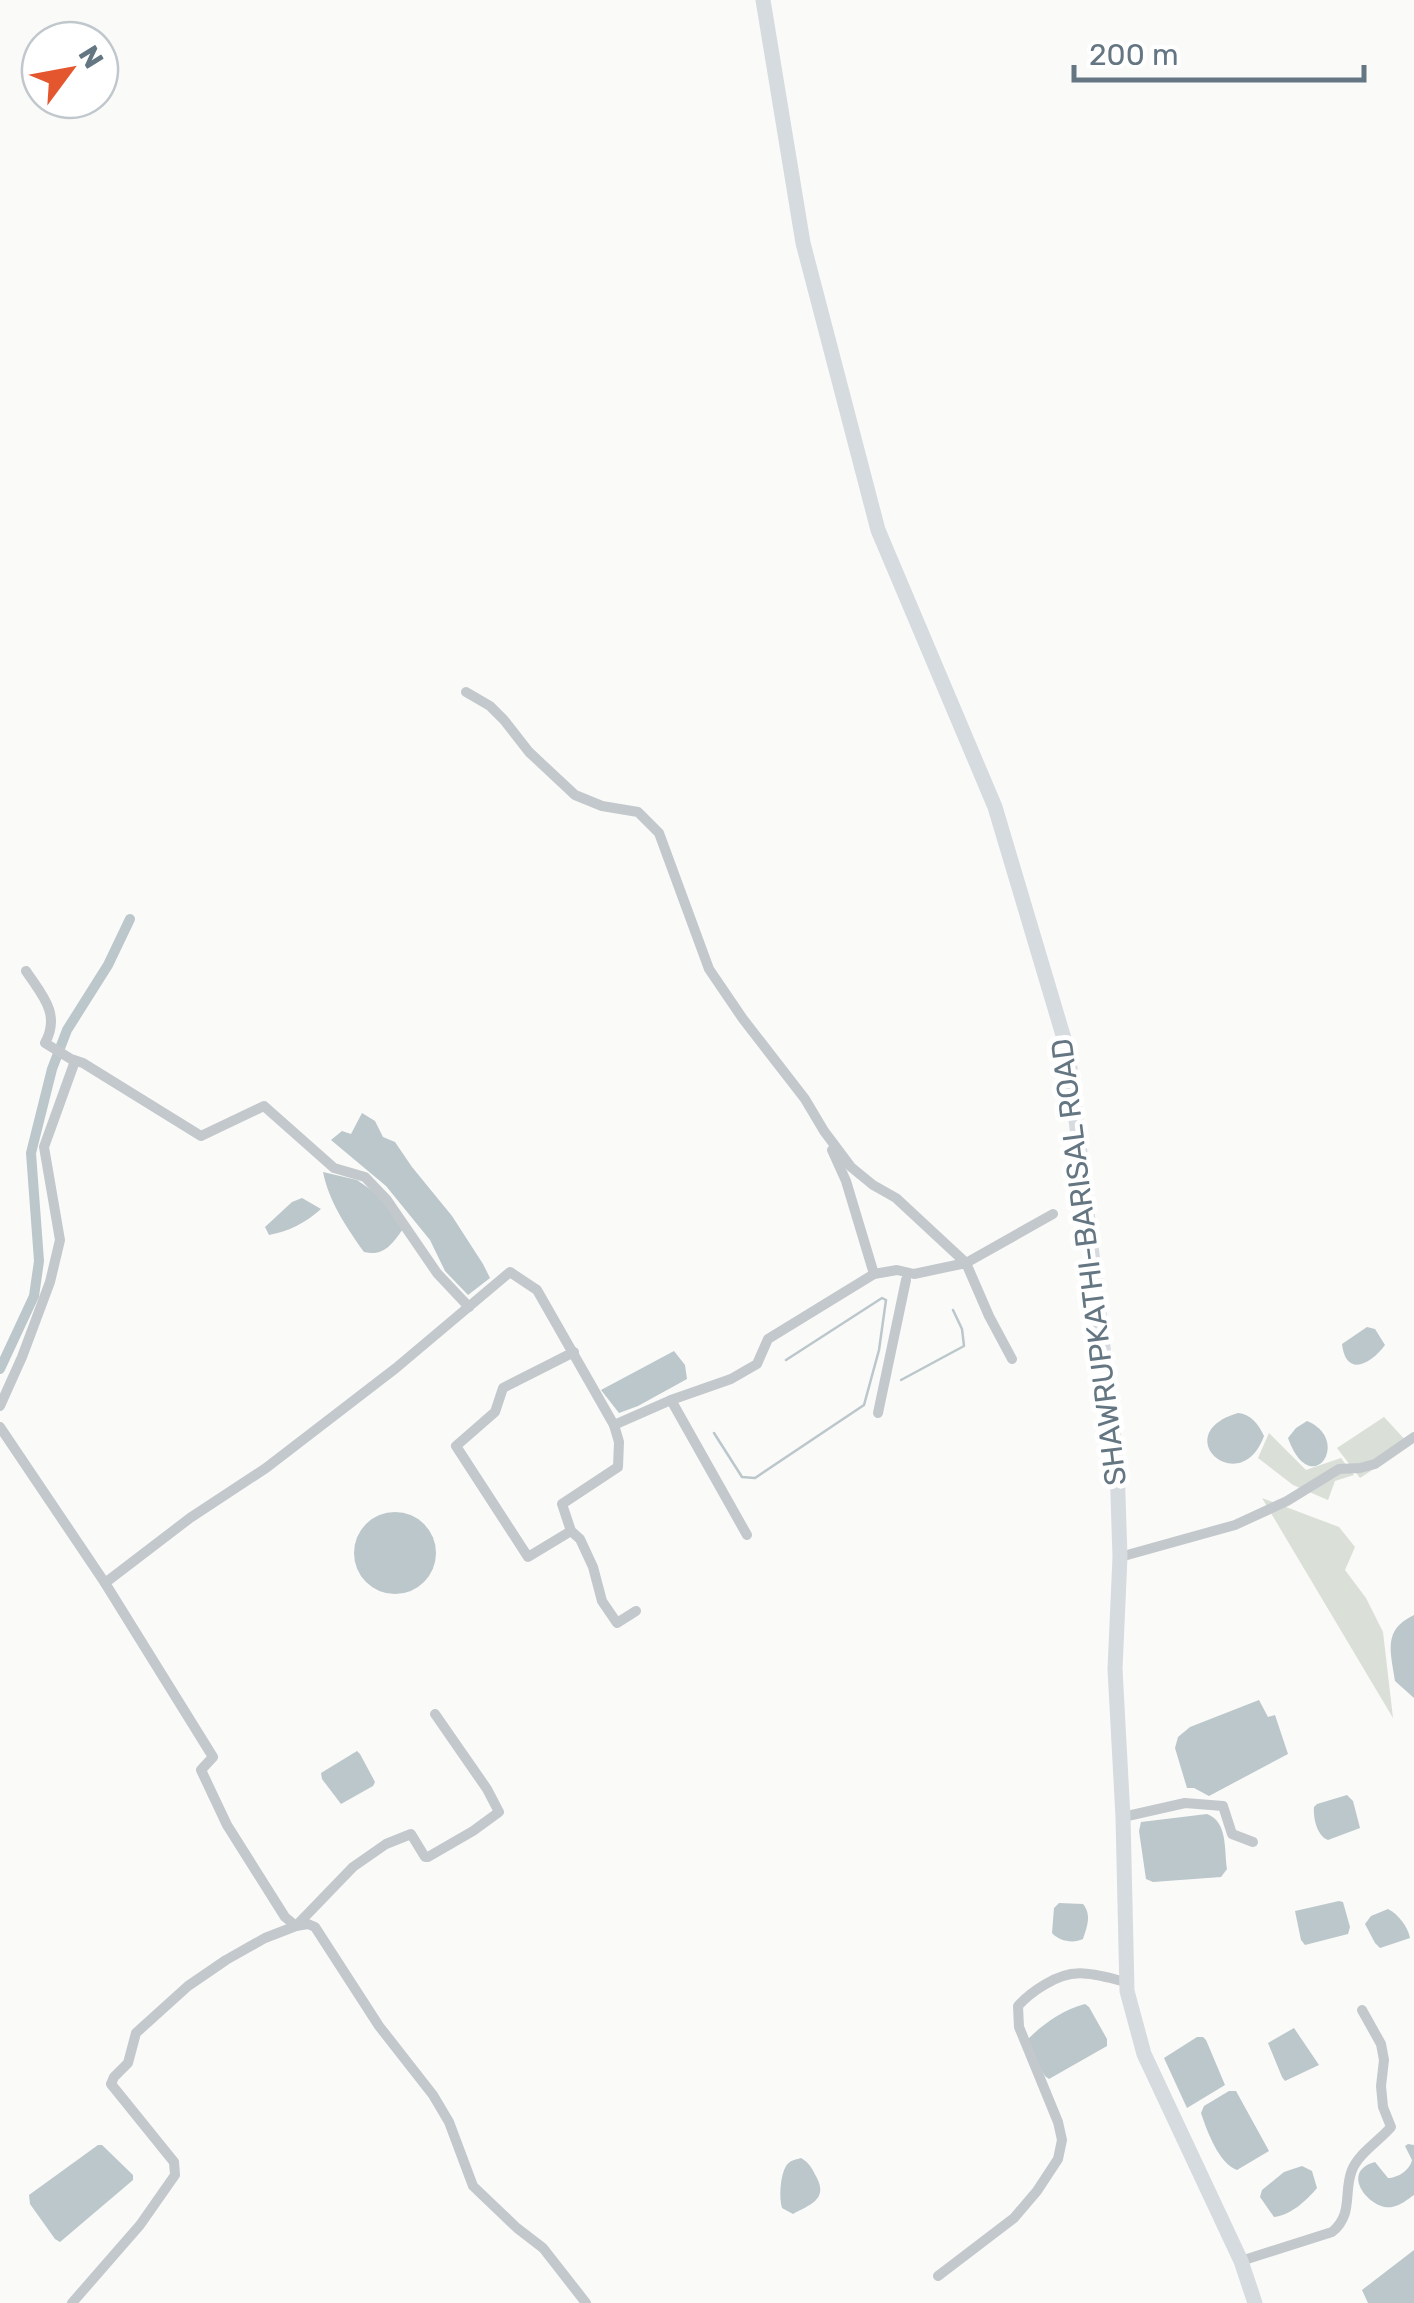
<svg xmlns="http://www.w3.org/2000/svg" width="1414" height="2303" viewBox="0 0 1414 2303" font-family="Rubik,sans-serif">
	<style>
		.green { fill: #dadfd7 }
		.water { fill: #bbc7cb }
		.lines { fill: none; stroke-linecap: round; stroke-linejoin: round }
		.stream { stroke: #bbc7cb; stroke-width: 2.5 }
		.canal { stroke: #bbc7cb; stroke-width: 10 }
		.minor { stroke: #c3c8cc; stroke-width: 10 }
		.secondary { stroke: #d6dbdf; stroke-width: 15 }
		.labels { text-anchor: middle; stroke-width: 10; stroke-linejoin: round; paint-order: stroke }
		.street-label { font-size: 30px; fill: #657683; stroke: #fff }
	</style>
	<rect width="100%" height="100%" fill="#fafaf8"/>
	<!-- green -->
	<g class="green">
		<path d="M1384 1417 1410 1445 1360 1478 1337 1448Z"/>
		<path d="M1269 1433 1306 1470 1341 1458 1354 1475 1335 1481 1328 1500 1293 1485 1258 1458Z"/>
		<path d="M1262 1498 1339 1527 1355 1547 1345 1570 1366 1598 1383 1632 1393 1718Z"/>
	</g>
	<!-- water -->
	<g class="water">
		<path d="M362 1113 375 1121 383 1137 395 1142 412 1167 452 1216 483 1264 490 1278 468 1295 445 1271 430 1240 386 1186 331 1140 342 1131 351 1134Z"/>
		<path d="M323 1172 357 1180 377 1194 403 1229C392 1244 384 1257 364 1252 347 1228 329 1202 323 1172Z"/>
		<path d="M302 1198 321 1209C305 1223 290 1231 269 1235L265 1227 292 1202Z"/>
		<path d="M1367 1327 1375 1329 1385 1345C1371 1364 1346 1378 1342 1344Z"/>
		<path d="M674 1351 685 1365 687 1379 638 1406 619 1413 601 1390Z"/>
		<path d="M1238 1413C1251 1414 1259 1425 1264 1436 1240 1501 1166 1434 1238 1413Z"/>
		<path d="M1307 1421C1353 1440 1311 1502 1288 1438L1296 1428Z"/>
		<circle cx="395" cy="1553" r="41"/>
		<path d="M1414 1615V1698L1395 1681C1391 1652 1382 1630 1414 1615Z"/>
		<path d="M1259 1700 1268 1717 1275 1715 1288 1754 1209 1796 1194 1788H1187L1175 1748 1178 1737 1190 1727Z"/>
		<path d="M357 1751 360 1754 375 1782 373 1786 341 1804 322 1779 321 1773Z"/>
		<path d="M1347 1795 1353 1801 1360 1828 1328 1840C1317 1836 1313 1818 1314 1807L1317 1804Z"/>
		<path d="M1207 1814C1228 1822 1224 1849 1227 1869L1221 1877 1153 1882 1146 1879 1139 1831 1141 1822Z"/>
		<path d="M1339 1901 1343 1902 1350 1927 1348 1934 1305 1945 1301 1940 1295 1911Z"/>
		<path d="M1059 1903 1083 1904C1092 1915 1087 1927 1083 1939 1073 1944 1059 1941 1052 1933L1054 1908Z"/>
		<path d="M1388 1909C1398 1914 1408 1927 1410 1938L1380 1948 1375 1943 1365 1924 1371 1916Z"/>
		<path d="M1085 2004 1089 2007 1107 2039V2046L1049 2079 1045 2076 1028 2047 1027 2040C1043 2024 1062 2010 1085 2004Z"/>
		<path d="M1294 2028 1319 2065 1285 2081 1282 2077 1268 2043Z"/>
		<path d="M1197 2037H1203L1206 2040 1225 2085 1187 2108 1164 2058Z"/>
		<path d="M1229 2091H1236L1269 2151 1237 2170C1219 2164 1207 2131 1201 2113L1204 2106Z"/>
		<path d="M1408 2144 1414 2145V2195C1408 2199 1400 2206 1392 2207 1371 2211 1338 2172 1375 2162L1388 2178C1398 2178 1410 2170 1412 2160L1405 2146Z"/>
		<path d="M98 2145H102L133 2175V2180L60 2242 55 2239 30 2204 29 2195Z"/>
		<path d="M801 2158C810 2163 812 2169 817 2178 828 2200 809 2205 793 2214L782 2208C779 2198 780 2176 786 2166 790 2160 795 2160 801 2158Z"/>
		<path d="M1302 2166 1312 2171 1317 2188C1306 2201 1291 2215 1274 2217L1260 2197 1262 2190 1284 2172Z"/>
		<path d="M1414 2250V2303H1368L1362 2290Z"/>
	</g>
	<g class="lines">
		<!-- stream -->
		<g class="stream">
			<path d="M901 1380 964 1346 962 1329 953 1310"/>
			<path d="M714 1433 742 1477 755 1478 864 1405 879 1350 886 1300 882 1298 786 1360"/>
		</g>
		<!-- canal -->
		<path class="canal" d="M0 1369 34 1296 39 1261 31 1153 52 1069 67 1030 108 965 130 919"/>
		<!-- minor -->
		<g class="minor">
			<path d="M466 692 490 706 504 720 529 752 575 795 602 806 638 812 659 833 709 969 743 1019 805 1099 824 1131 851 1167 873 1185 896 1198 966 1263 1053 1214"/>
			<path d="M26 971C42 995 61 1014 45 1043L71 1059 83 1063 201 1136 264 1106 334 1168 365 1177 387 1200 437 1273 469 1307"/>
			<path d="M832 1150 846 1181 874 1274"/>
			<path d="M671 1400 747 1535"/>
			<path d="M0 1406 22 1357 50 1282 60 1240 44 1147 75 1061"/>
			<path d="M878 1413 906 1280"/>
			<path d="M614 1425 619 1442 618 1467 562 1504 571 1531 580 1539 593 1567 602 1601 617 1623 636 1611"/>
			<path d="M0 1427 105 1583 213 1757 201 1770 227 1825 285 1917 296 1926 308 1924 315 1927 379 2026 433 2095 449 2122 473 2186 517 2228 543 2248 586 2303"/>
			<path d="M571 1531 528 1557 456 1446 495 1412 503 1388 574 1352"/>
			<path d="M1120 1557 1235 1525 1287 1501 1339 1469 1360 1468 1375 1464 1414 1437"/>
			<path d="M105 1583 190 1518 266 1468 396 1368 510 1272 537 1290 614 1425 671 1400 731 1379 757 1364 768 1339 874 1274 897 1270 914 1274 966 1263 989 1316 1012 1359"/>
			<path d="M1123 1817 1185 1803 1223 1806 1232 1834 1253 1842"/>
			<path d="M1241 2261 1332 2232C1354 2214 1343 2192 1352 2170 1359 2153 1379 2141 1391 2127L1383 2107 1381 2086 1384 2060 1381 2044 1362 2010"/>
			<path d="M938 2276 1014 2218 1037 2191 1058 2159 1062 2140 1058 2122 1019 2027 1018 2006C1026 1997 1034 1991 1044 1985 1074 1966 1093 1974 1126 1982"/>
			<path d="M72 2303 140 2225 175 2175 174 2162 111 2084 114 2077 128 2063 136 2033 188 1986 226 1960 265 1938 296 1926 353 1867 386 1844 411 1834 425 1857H428L473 1831 499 1812 487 1789 435 1714"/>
		</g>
		<!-- secondary -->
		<path class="secondary" d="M763 0 803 243 878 530 995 807 1068 1052 1117 1465 1120 1557 1115 1669 1123 1817 1127 1991 1144 2054 1241 2261 1255 2303"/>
	</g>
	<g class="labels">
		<!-- street labels -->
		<g class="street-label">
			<text transform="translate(1089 1262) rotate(-97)" y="10">SHAWRUPKATHI-BARISAL ROAD</text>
		</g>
	</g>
	<!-- north arrow -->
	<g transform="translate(70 70) rotate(58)"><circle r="48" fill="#ffffff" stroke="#c1c8cd" stroke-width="2.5"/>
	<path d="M0-8L18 38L0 25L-18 38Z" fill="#e4572e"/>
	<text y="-15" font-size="28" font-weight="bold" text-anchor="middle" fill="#657683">N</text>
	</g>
	<!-- scale -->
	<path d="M1074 65v15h290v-15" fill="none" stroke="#657683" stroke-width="5"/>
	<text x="1089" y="65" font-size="30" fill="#657683" stroke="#ffffff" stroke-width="8" paint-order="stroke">200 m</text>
</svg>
